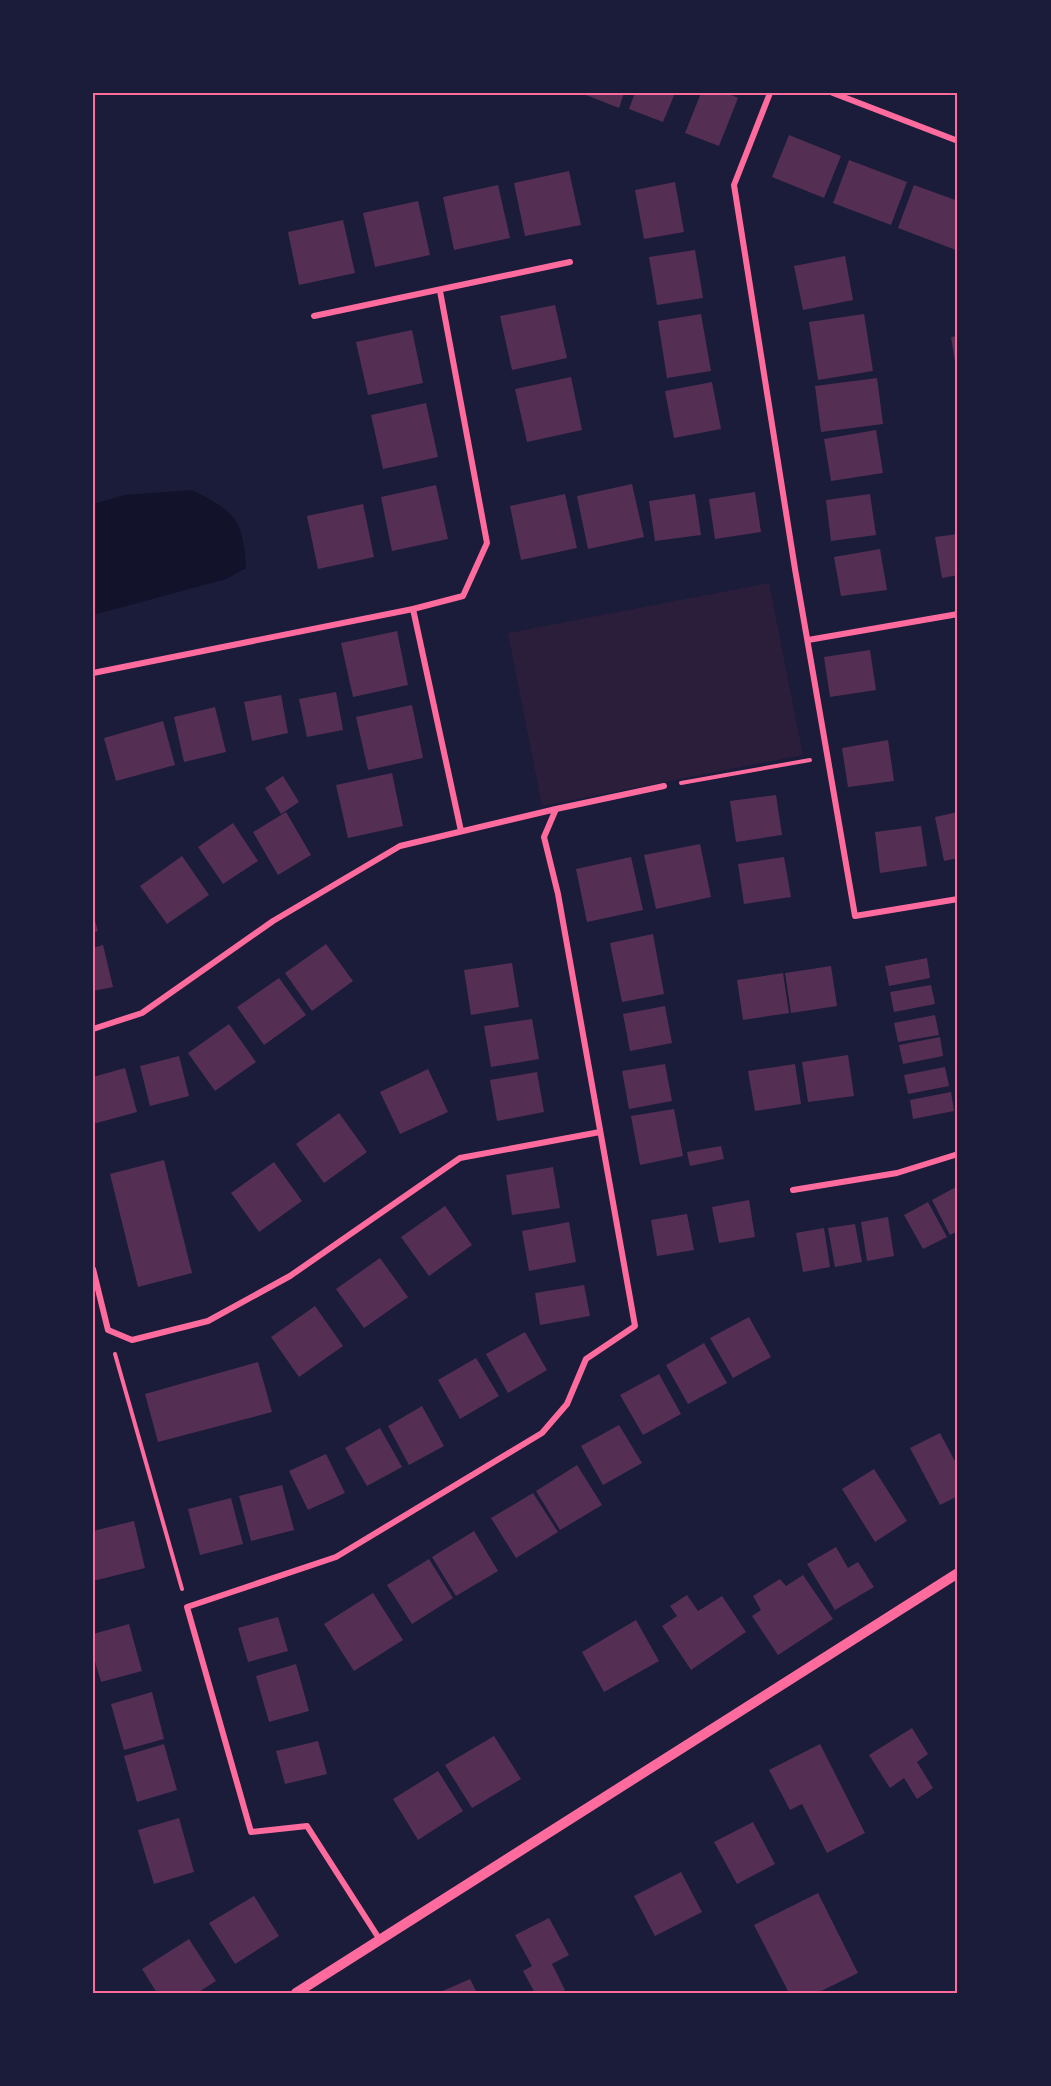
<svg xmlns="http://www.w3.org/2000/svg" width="1051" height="2086" viewBox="0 0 1051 2086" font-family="Lora,serif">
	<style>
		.green { fill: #2a1e3b }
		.water { fill: #12122b }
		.building { fill: #542f53 }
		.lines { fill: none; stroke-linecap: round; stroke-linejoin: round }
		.path { stroke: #ff6b9d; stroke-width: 4 }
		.minor { stroke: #ff6b9d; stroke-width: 6 }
		.tertiary { stroke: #ff6b9d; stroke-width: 10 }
		.neatline { fill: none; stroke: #ff6b9d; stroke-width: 2 }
	</style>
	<rect width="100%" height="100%" fill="#1b1b3a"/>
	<!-- green -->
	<path class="green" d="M769 583 803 755 542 806 508 633Z"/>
	<!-- water -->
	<path class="water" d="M192 490C235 512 243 518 246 568L226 579 93 615V504L125 495Z"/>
	<!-- building -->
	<g class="building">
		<path d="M581 93H624L619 108Z"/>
		<path d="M635 93H675L663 122 629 109Z"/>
		<path d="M701 93H727L738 98 719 146 685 133Z"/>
		<path d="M789 135 841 156 824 198 772 177Z"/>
		<path d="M849 160 907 182 891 225 833 203Z"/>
		<path d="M569 171 581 225 525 236 514 183Z"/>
		<path d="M675 182 684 232 644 239 635 190Z"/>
		<path d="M498 185 510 238 454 250 443 197Z"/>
		<path d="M914 185 958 201 956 250 898 228Z"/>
		<path d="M418 201 430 255 375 267 363 213Z"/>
		<path d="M343 220 355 273 299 285 288 232Z"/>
		<path d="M695 250 703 298 657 305 649 257Z"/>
		<path d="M845 256 853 300 803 310 794 266Z"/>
		<path d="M555 305 567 358 512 370 500 316Z"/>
		<path d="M701 314 711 371 667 378 658 321Z"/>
		<path d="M864 314 873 371 818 380 809 322Z"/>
		<path d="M412 330 423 383 368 395 356 342Z"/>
		<path d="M958 336V374H957L951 337Z"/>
		<path d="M571 377 582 430 527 442 515 389Z"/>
		<path d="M877 378 883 424 821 432 815 386Z"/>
		<path d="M712 382 721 429 674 438 665 391Z"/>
		<path d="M426 403 438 457 383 469 371 415Z"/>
		<path d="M876 430 883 473 831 481 824 439Z"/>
		<path d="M632 484 644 537 588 549 577 496Z"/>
		<path d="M436 485 448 539 392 551 381 497Z"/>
		<path d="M755 492 761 532 715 539 709 499Z"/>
		<path d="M565 494 577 548 521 560 510 506Z"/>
		<path d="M695 494 701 535 655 541 649 501Z"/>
		<path d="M870 494 876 535 831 541 826 500Z"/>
		<path d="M363 504 374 557 318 569 307 516Z"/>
		<path d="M958 534V575L942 578 935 537Z"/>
		<path d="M880 549 887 590 841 596 834 557Z"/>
		<path d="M397 631 408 685 353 697 341 643Z"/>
		<path d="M870 650 876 690 830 697 824 657Z"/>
		<path d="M336 692 343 730 307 737 299 699Z"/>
		<path d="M281 695 288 733 252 741 244 702Z"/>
		<path d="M412 705 423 758 368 770 356 717Z"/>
		<path d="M215 707 226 752 184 762 174 717Z"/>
		<path d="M163 721 175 765 116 781 104 738Z"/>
		<path d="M888 740 894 781 848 787 842 748Z"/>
		<path d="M392 773 403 826 348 838 336 785Z"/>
		<path d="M283 776 299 802 281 814 265 788Z"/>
		<path d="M776 795 782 835 736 842 730 801Z"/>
		<path d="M286 812 311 855 278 875 253 832Z"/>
		<path d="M958 812V858L944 861 935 817Z"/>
		<path d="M233 823 258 861 223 884 198 847Z"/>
		<path d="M921 826 927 866 880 873 875 832Z"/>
		<path d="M700 844 711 897 656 909 644 855Z"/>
		<path d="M182 856 209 895 167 924 140 886Z"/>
		<path d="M631 857 643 910 587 922 576 869Z"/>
		<path d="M784 857 791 897 744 904 738 864Z"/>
		<path d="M93 913 98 931 93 933Z"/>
		<path d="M653 934 664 994 622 1002 610 943Z"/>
		<path d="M326 944 353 981 312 1011 285 973Z"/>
		<path d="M103 945 113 987 93 991V948Z"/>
		<path d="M927 958 930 978 889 986 885 966Z"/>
		<path d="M512 963 519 1007 471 1015 464 970Z"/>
		<path d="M831 966 837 1006 791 1013 785 973Z"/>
		<path d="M783 973 789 1013 743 1020 737 980Z"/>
		<path d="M279 978 306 1015 264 1045 237 1007Z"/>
		<path d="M931 985 935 1004 894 1012 890 992Z"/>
		<path d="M665 1006 672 1043 630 1051 623 1014Z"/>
		<path d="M935 1015 939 1035 898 1042 894 1023Z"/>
		<path d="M532 1019 539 1059 491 1067 484 1026Z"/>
		<path d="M229 1024 256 1062 215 1091 188 1053Z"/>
		<path d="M940 1037 943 1056 903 1064 899 1045Z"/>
		<path d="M848 1055 854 1096 808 1102 802 1062Z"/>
		<path d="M179 1056 189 1096 150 1106 140 1066Z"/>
		<path d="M665 1064 672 1101 629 1109 622 1071Z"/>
		<path d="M795 1064 801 1104 755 1111 748 1071Z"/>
		<path d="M945 1067 949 1086 908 1094 904 1075Z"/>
		<path d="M125 1068 137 1112 93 1124V1077Z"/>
		<path d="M428 1069 448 1112 400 1134 380 1092Z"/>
		<path d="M537 1072 544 1112 497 1121 490 1080Z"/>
		<path d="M951 1092 954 1111 913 1119 910 1100Z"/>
		<path d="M674 1109 683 1156 640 1165 631 1116Z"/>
		<path d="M339 1113 367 1152 324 1183 296 1144Z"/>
		<path d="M721 1146 724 1159 690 1166 687 1152Z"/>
		<path d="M164 1160 192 1273 138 1287 110 1174Z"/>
		<path d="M274 1162 302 1201 259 1232 231 1193Z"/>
		<path d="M553 1167 560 1208 512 1215 506 1175Z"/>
		<path d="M956 1187 958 1231 950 1235 932 1200Z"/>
		<path d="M749 1200 755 1237 719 1243 712 1207Z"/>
		<path d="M928 1202 947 1237 923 1249 904 1215Z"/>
		<path d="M445 1206 472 1245 429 1276 401 1237Z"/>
		<path d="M687 1214 694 1250 657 1256 651 1220Z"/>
		<path d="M888 1217 894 1256 867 1261 861 1222Z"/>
		<path d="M569 1222 576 1262 529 1271 522 1231Z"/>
		<path d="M855 1224 862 1262 835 1267 828 1228Z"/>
		<path d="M824 1228 830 1267 803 1272 796 1233Z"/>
		<path d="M380 1258 408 1297 364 1328 336 1289Z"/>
		<path d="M584 1285 590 1316 540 1325 535 1293Z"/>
		<path d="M315 1306 343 1346 299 1377 271 1337Z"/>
		<path d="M749 1317 771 1357 733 1378 710 1338Z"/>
		<path d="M525 1332 547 1370 508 1393 486 1354Z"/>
		<path d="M704 1343 727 1383 688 1404 666 1365Z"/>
		<path d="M476 1358 499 1396 460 1419 438 1380Z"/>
		<path d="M258 1362 272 1412 158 1442 145 1394Z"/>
		<path d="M659 1374 681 1414 643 1435 620 1395Z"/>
		<path d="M422 1406 444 1446 409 1465 388 1426Z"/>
		<path d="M619 1425 642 1463 603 1485 581 1446Z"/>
		<path d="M380 1428 402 1467 367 1486 345 1448Z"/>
		<path d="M940 1433 958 1467V1496L940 1505 910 1448Z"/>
		<path d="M326 1454 345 1493 308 1510 289 1471Z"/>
		<path d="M577 1465 602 1505 560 1530 536 1491Z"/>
		<path d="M874 1469 907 1521 875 1542 842 1489Z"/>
		<path d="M282 1485 294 1530 251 1541 239 1496Z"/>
		<path d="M533 1493 558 1532 516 1558 491 1518Z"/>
		<path d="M231 1498 243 1544 200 1555 188 1509Z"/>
		<path d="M134 1521 145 1568 93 1581V1531Z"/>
		<path d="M474 1531 498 1571 456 1596 432 1557Z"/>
		<path d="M836 1547 848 1568 858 1562 874 1587 835 1610 807 1564Z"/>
		<path d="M429 1559 453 1598 412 1624 387 1585Z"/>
		<path d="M803 1575 833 1619 778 1655 752 1616 761 1610 753 1596 780 1579 786 1586Z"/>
		<path d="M373 1593 403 1640 354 1671 324 1624Z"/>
		<path d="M687 1595 698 1611 722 1596 746 1632 691 1670 662 1626 677 1616 670 1606Z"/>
		<path d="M278 1617 288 1651 248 1662 238 1628Z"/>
		<path d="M636 1620 659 1661 604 1692 582 1652Z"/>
		<path d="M129 1624 142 1671 101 1682 93 1655V1634Z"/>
		<path d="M296 1664 309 1711 269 1722 256 1676Z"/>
		<path d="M152 1692 164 1739 124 1750 111 1704Z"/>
		<path d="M912 1728 928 1754 917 1762 933 1788 917 1799 904 1778 890 1788 869 1755Z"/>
		<path d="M494 1736 521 1779 472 1808 445 1765Z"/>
		<path d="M318 1741 327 1774 285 1784 276 1751Z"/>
		<path d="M164 1744 177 1790 137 1802 124 1756Z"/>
		<path d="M820 1744 865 1833 827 1853 802 1804 790 1810 769 1770Z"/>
		<path d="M438 1771 463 1811 418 1840 393 1799Z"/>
		<path d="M179 1818 194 1872 154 1884 138 1830Z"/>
		<path d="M753 1822 775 1864 737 1884 714 1842Z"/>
		<path d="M681 1872 702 1912 655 1936 634 1896Z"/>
		<path d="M818 1893 858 1973 817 1993H789L754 1925Z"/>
		<path d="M254 1896 279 1936 235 1964 209 1923Z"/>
		<path d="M549 1918 569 1955 552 1964 565 1990 559 1993H535L523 1971 532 1966 515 1935Z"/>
		<path d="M189 1939 216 1981 197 1993H157L142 1969Z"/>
		<path d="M470 1979 477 1993H438Z"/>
	</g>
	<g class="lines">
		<!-- path -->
		<g class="path">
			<path d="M681 783 810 760"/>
			<path d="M115 1354 182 1589"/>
		</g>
		<!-- minor -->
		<g class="minor">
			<path d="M770 93 734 185 795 569 855 916 958 899"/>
			<path d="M833 93 958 141"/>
			<path d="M314 316 570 262"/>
			<path d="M413 609 461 831"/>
			<path d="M808 640 958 614"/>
			<path d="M93 673 413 609 463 596 487 543 440 291"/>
			<path d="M93 1029 142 1013 273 921 400 846 556 809"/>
			<path d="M793 1190 897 1173 958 1154"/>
			<path d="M93 1269 108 1330 132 1340 208 1321 290 1276 460 1158 600 1132"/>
			<path d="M380 1940 307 1826 251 1832 187 1607 336 1557 542 1433 567 1404 586 1359 635 1326 558 894 544 837 556 809 664 786"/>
		</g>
		<!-- tertiary -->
		<path class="tertiary" d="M296 1993 958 1573"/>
	</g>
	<!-- border -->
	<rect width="1051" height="2086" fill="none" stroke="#1b1b3a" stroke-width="189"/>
	<rect x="94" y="94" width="862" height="1898" class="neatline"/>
</svg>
